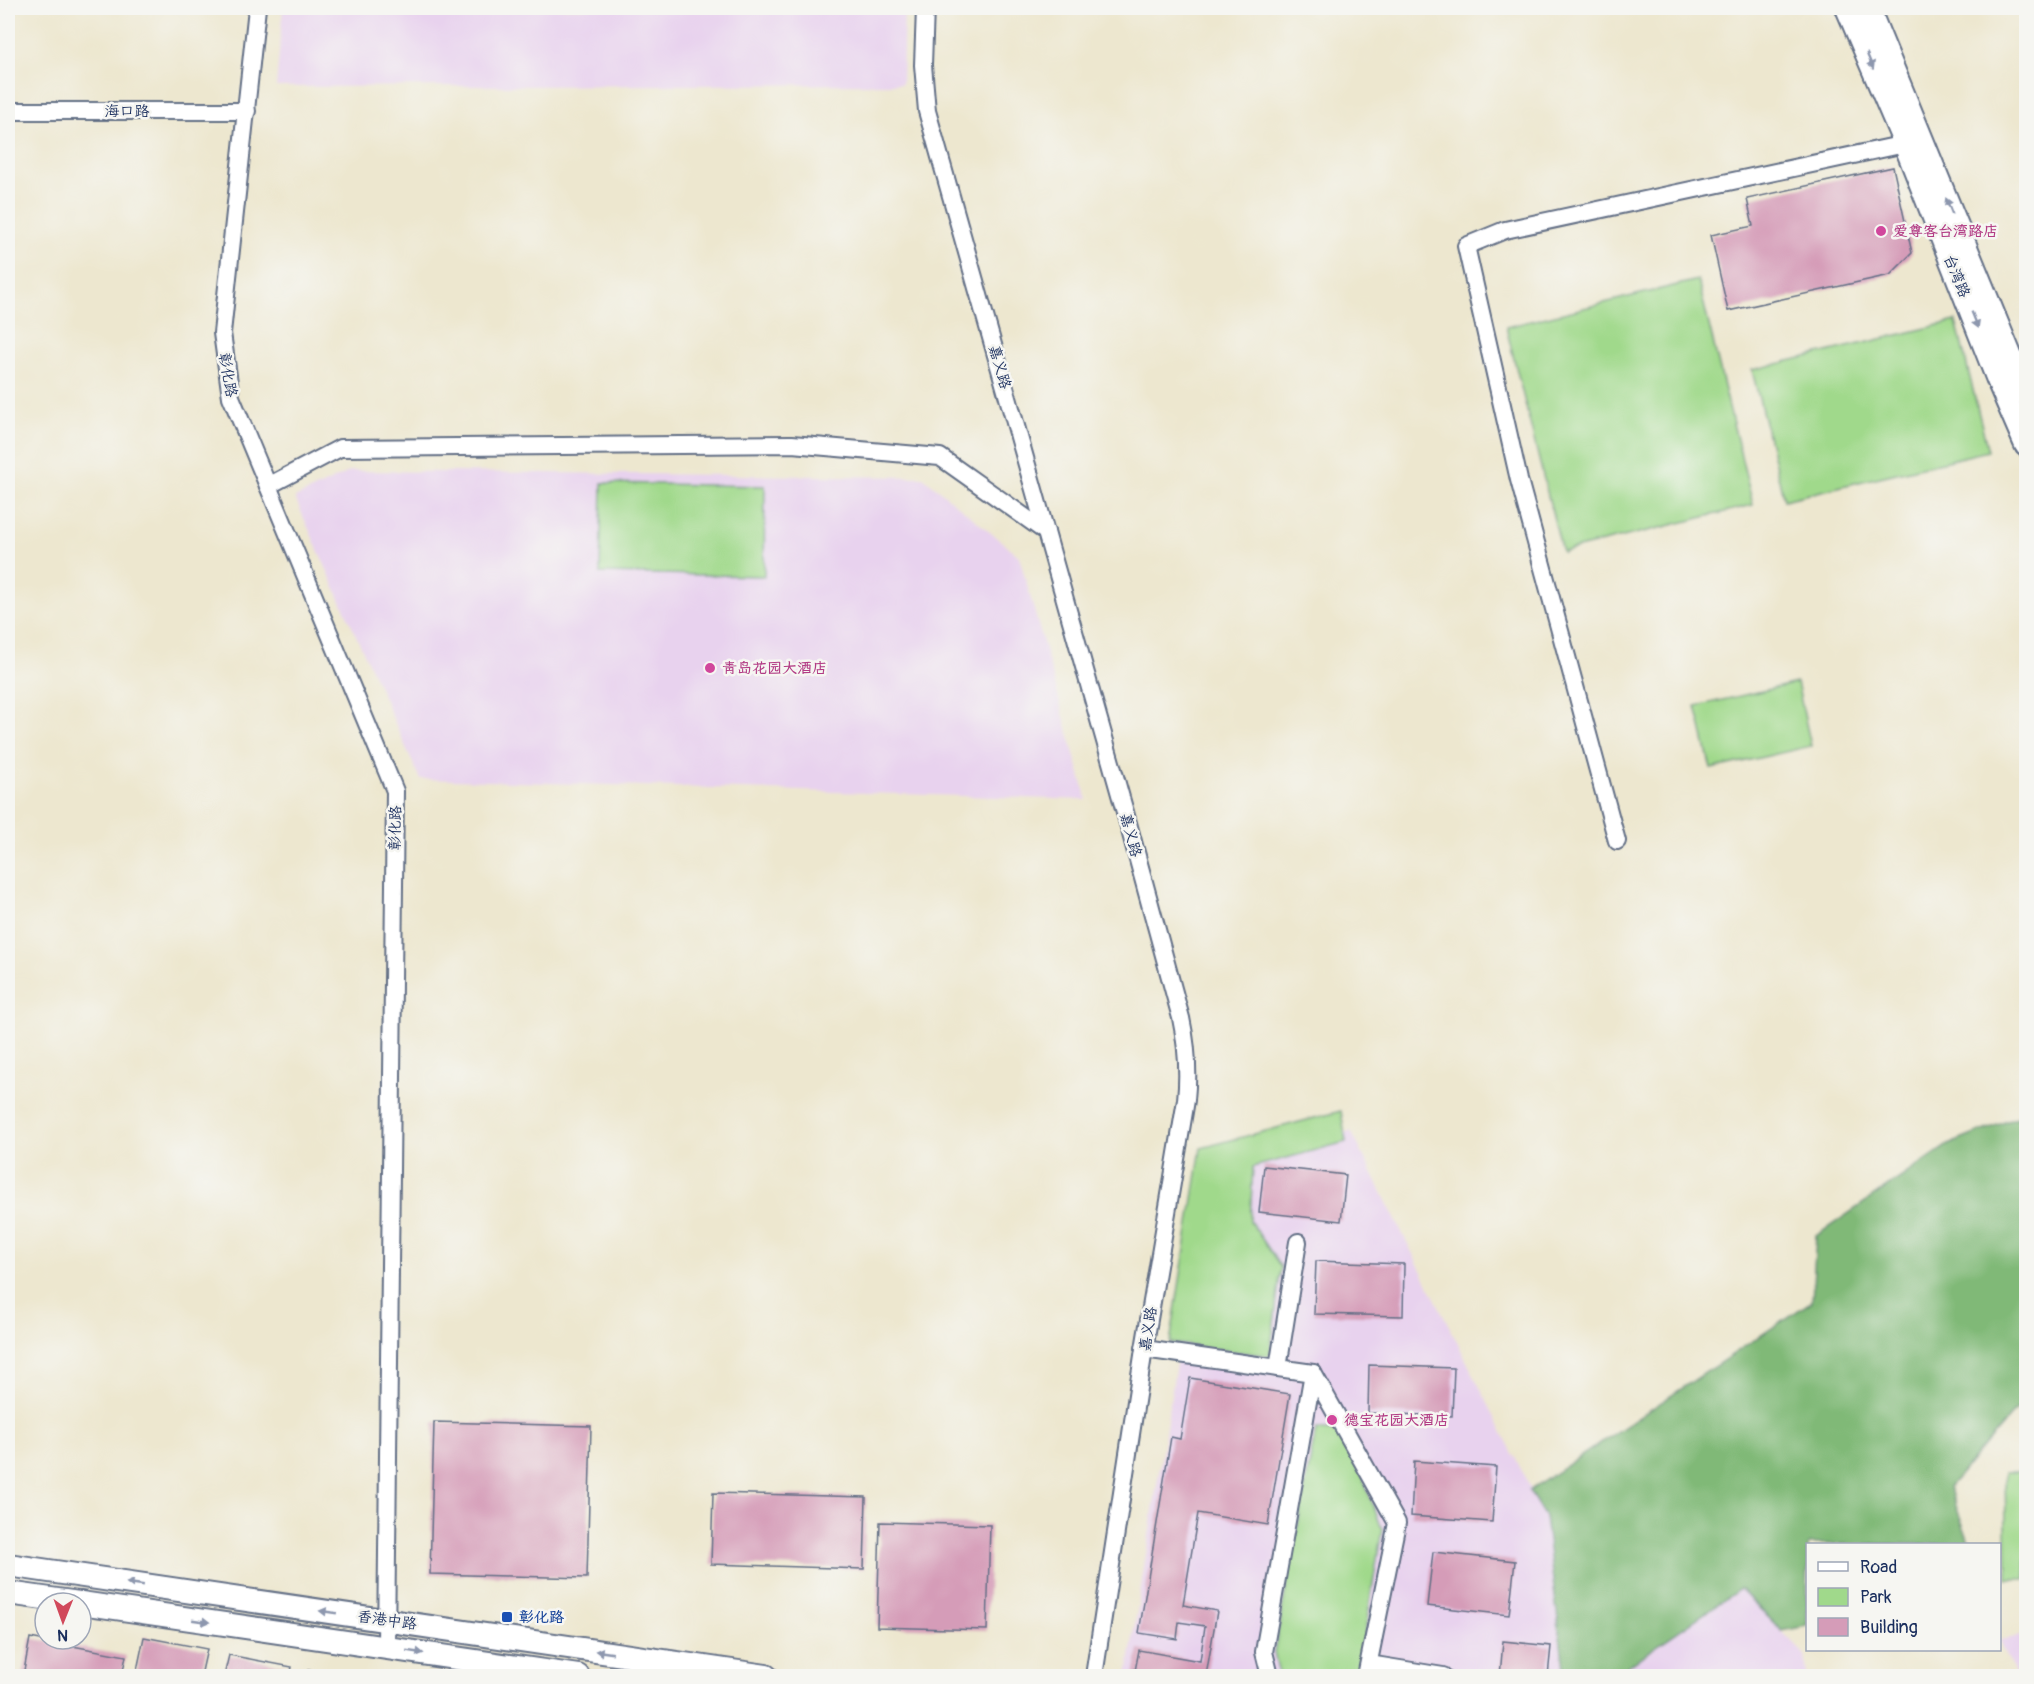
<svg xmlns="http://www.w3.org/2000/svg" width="2034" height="1684" viewBox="0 0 2034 1684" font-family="Pangolin,'LXGW WenKai TC',sans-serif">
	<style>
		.built { fill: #e8d2ee }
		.green { fill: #a0d98b; stroke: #5e8474; stroke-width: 1.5 }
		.forest { fill: #80b977; stroke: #4e746a; stroke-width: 1.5 }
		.building { fill: #d59cb8 }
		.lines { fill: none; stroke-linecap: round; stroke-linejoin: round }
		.street-casing { stroke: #646f86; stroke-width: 20 }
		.secondary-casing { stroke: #646f86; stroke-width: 26 }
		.street { stroke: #fff; stroke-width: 16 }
		.secondary { stroke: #fff; stroke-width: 22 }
		.oneway { fill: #8d97ae }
		.hotel-dot { fill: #d1479c; stroke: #f6f6f2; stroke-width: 2 }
		.transit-dot { fill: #1a4fb4; stroke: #f6f6f2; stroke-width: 2 }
		.labels { text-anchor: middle; stroke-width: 5; stroke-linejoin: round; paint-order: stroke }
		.street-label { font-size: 15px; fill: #1b2f5e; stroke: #f6f6f2 }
		.hotel-label { font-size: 15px; font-weight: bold; fill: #b23c85; stroke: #f6f6f2; text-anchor: start }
		.transit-label { font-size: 15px; font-weight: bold; fill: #164399; stroke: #f6f6f2; text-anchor: start }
	</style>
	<rect width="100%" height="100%" fill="#f6f6f2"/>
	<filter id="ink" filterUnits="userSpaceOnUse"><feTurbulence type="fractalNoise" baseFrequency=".0167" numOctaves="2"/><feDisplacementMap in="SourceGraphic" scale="12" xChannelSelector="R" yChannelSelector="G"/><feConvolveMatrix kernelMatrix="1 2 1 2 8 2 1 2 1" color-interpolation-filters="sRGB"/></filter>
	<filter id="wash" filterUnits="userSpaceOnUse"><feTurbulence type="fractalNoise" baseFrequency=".008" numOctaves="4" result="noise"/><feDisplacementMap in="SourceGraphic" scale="24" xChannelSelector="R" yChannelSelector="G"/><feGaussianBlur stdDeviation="1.35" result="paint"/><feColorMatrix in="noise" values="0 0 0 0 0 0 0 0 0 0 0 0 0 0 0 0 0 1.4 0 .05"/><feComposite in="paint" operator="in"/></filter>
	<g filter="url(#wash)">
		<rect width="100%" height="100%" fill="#ede7cf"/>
		<!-- built -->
		<g class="built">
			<path d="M283 8H904L902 84 276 87Z"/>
			<path d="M351 471 923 477 1019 556 1087 800 420 779 295 498Z"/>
			<path d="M1351 1131 1545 1517 1565 1676H1127L1178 1351 1211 1160Z"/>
			<path d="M1740 1588 1805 1655 1807 1676H1613Z"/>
			<path d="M2026 1635V1676H2015L2000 1640Z"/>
		</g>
		<!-- green -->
		<g class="green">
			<path d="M1698 280 1753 505 1562 552 1506 327Z"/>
			<path d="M1956 321 1988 451 1784 500 1752 370Z"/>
			<path d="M602 483 765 486 764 576 600 573Z"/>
			<path d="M1797 683 1811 746 1711 769 1696 706Z"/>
			<path d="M1341 1111 1346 1142 1253 1167 1250 1221 1281 1267 1270 1356 1170 1343 1201 1148Z"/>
			<path d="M1316 1429 1346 1432 1382 1529 1358 1676H1282L1279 1674 1274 1652Z"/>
			<path d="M2005 1472H2026V1579H2007Z"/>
		</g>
		<!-- forest -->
		<path class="forest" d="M2017 1117 2026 1121V1398L1949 1487 1970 1544H1808L1807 1626 1782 1631 1740 1589 1613 1676H1565L1545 1517 1529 1491 1812 1301 1816 1236 1948 1145Z"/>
		<g id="blocks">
			<!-- building -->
			<g class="building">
				<path d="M1893 167 1912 253 1890 275 1728 311 1711 235 1753 226 1747 199Z"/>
				<path d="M1264 1166 1346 1175 1341 1221 1259 1212Z"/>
				<path d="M1316 1261 1404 1264 1403 1316 1314 1314Z"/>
				<path d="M1369 1365 1454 1368 1452 1416 1368 1413Z"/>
				<path d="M1190 1378 1290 1394 1268 1525 1198 1513 1183 1605 1217 1611 1206 1676H1134L1139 1650 1200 1661 1205 1626 1179 1622 1177 1639 1139 1633 1171 1437 1180 1439Z"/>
				<path d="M434 1422 591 1426 587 1578 430 1574Z"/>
				<path d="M1414 1461 1496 1467 1492 1522 1411 1516Z"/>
				<path d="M713 1493 866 1497 864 1569 711 1564Z"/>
				<path d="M880 1522 990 1525 987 1630 877 1627Z"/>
				<path d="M1433 1552 1515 1561 1509 1615 1427 1606Z"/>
				<path d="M144 1637 207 1649 201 1676 136 1675Z"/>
				<path d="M30 1638 126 1656 122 1676H23Z"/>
				<path d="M1503 1641 1551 1646 1548 1676H1500Z"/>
				<path d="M229 1655 292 1667 290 1676H224Z"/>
				<path d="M308 1670 335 1675 334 1676H307Z"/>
			</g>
		</g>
	</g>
	<g filter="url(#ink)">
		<use href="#blocks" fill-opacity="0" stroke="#646f86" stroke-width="1.5"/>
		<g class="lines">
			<!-- street casing -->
			<g class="street-casing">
				<g id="street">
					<path d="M257 8 222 333 231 397 395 791 386 1647"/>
					<path d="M925 8 923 65 927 111 1125 812 1181 1018C1187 1046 1189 1071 1186 1100L1144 1349 1094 1676"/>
					<path d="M8 111H247"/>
					<path d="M268 486 340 448 792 444 940 457 1046 532"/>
					<path d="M1617 841 1519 480 1466 246 1505 230 1905 144 1915 140"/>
					<path d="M1144 1349 1313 1373 1397 1523 1366 1676"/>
					<path d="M1278 1368 1298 1242"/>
					<path d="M1369 1664 1443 1676"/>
					<path d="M644 1676 646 1659"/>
					<path d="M1270 1676 1264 1652 1313 1373"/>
				</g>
			</g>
			<!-- secondary casing -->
			<g class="secondary-casing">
				<g id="secondary">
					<path d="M1847 8 1905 144 2000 385 2026 445"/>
					<path d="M1868 8 2026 394"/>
					<path d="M8 1565 766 1676"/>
					<path d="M8 1593 79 1603"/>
					<path d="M81 1603 578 1676"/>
				</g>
			</g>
			<!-- street -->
			<use href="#street" class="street"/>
			<!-- secondary -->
			<use href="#secondary" class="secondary"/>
		</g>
		<!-- one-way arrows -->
		<defs><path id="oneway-solid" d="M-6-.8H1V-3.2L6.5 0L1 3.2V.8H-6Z" transform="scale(1.5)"/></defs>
		<g class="oneway">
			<use href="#oneway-solid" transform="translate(1870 61) rotate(67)"/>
			<use href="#oneway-solid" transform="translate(1949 206) rotate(-112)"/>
			<use href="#oneway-solid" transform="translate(1975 320) rotate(68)"/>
			<use href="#oneway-solid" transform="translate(135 1584) rotate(-172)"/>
			<use href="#oneway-solid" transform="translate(328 1612) rotate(-172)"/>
			<use href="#oneway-solid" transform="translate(201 1621) rotate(8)"/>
			<use href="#oneway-solid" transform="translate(415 1652) rotate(9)"/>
			<use href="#oneway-solid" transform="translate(604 1652) rotate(-172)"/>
		</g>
	</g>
	<!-- markers -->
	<g class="hotel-dot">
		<circle cx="1881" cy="231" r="6"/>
		<circle cx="710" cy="668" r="6"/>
		<circle cx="1332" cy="1420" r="6"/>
	</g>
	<rect class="transit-dot" x="501" y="1611" width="12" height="12" rx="3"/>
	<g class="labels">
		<!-- street labels -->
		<g class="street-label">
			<text x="127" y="116">海口路</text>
			<text transform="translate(1957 276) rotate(68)" y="5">台湾路</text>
			<text transform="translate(1000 367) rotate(74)" y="5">嘉义路</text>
			<text transform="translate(228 375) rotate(80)" y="5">彰化路</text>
			<text transform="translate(395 828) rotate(-89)" y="5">彰化路</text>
			<text transform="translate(1131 835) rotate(75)" y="5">嘉义路</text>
			<text transform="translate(1148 1329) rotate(-81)" y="5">嘉义路</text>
			<text transform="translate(387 1620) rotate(8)" y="5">香港中路</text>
		</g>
		<!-- hotel labels -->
		<g class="hotel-label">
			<text x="1893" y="236">爱尊客台湾路店</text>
			<text x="722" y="673">青岛花园大酒店</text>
			<text x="1344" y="1425">德宝花园大酒店</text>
		</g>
		<!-- transit labels -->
		<g class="transit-label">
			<text x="519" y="1622">彰化路</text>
		</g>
	</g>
	<!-- margin -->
	<rect width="2034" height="1684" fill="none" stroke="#f6f6f2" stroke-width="30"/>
	<!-- legend -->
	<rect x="1806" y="1543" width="195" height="108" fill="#f6f6f2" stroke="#9ea6b7" stroke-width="1.5"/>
	<rect x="1818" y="1562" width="30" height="9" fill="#ffffff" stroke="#9ea6b7" stroke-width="1.5"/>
	<text x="1860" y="1573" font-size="18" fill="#1b2f5e">Road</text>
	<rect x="1818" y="1588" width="30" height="18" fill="#a0d98b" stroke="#9ea6b7" stroke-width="1.5"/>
	<text x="1860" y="1603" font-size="18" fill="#1b2f5e">Park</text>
	<rect x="1818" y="1618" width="30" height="18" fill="#d59cb8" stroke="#9ea6b7" stroke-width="1.5"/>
	<text x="1860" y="1633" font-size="18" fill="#1b2f5e">Building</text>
	<!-- north arrow -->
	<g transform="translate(63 1621) rotate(181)"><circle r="28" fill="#f6f6f2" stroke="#9ea6b7" stroke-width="1.5"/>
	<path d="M0-4.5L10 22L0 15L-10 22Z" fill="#d1495b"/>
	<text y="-9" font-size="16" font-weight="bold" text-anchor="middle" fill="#1b2f5e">N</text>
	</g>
</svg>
